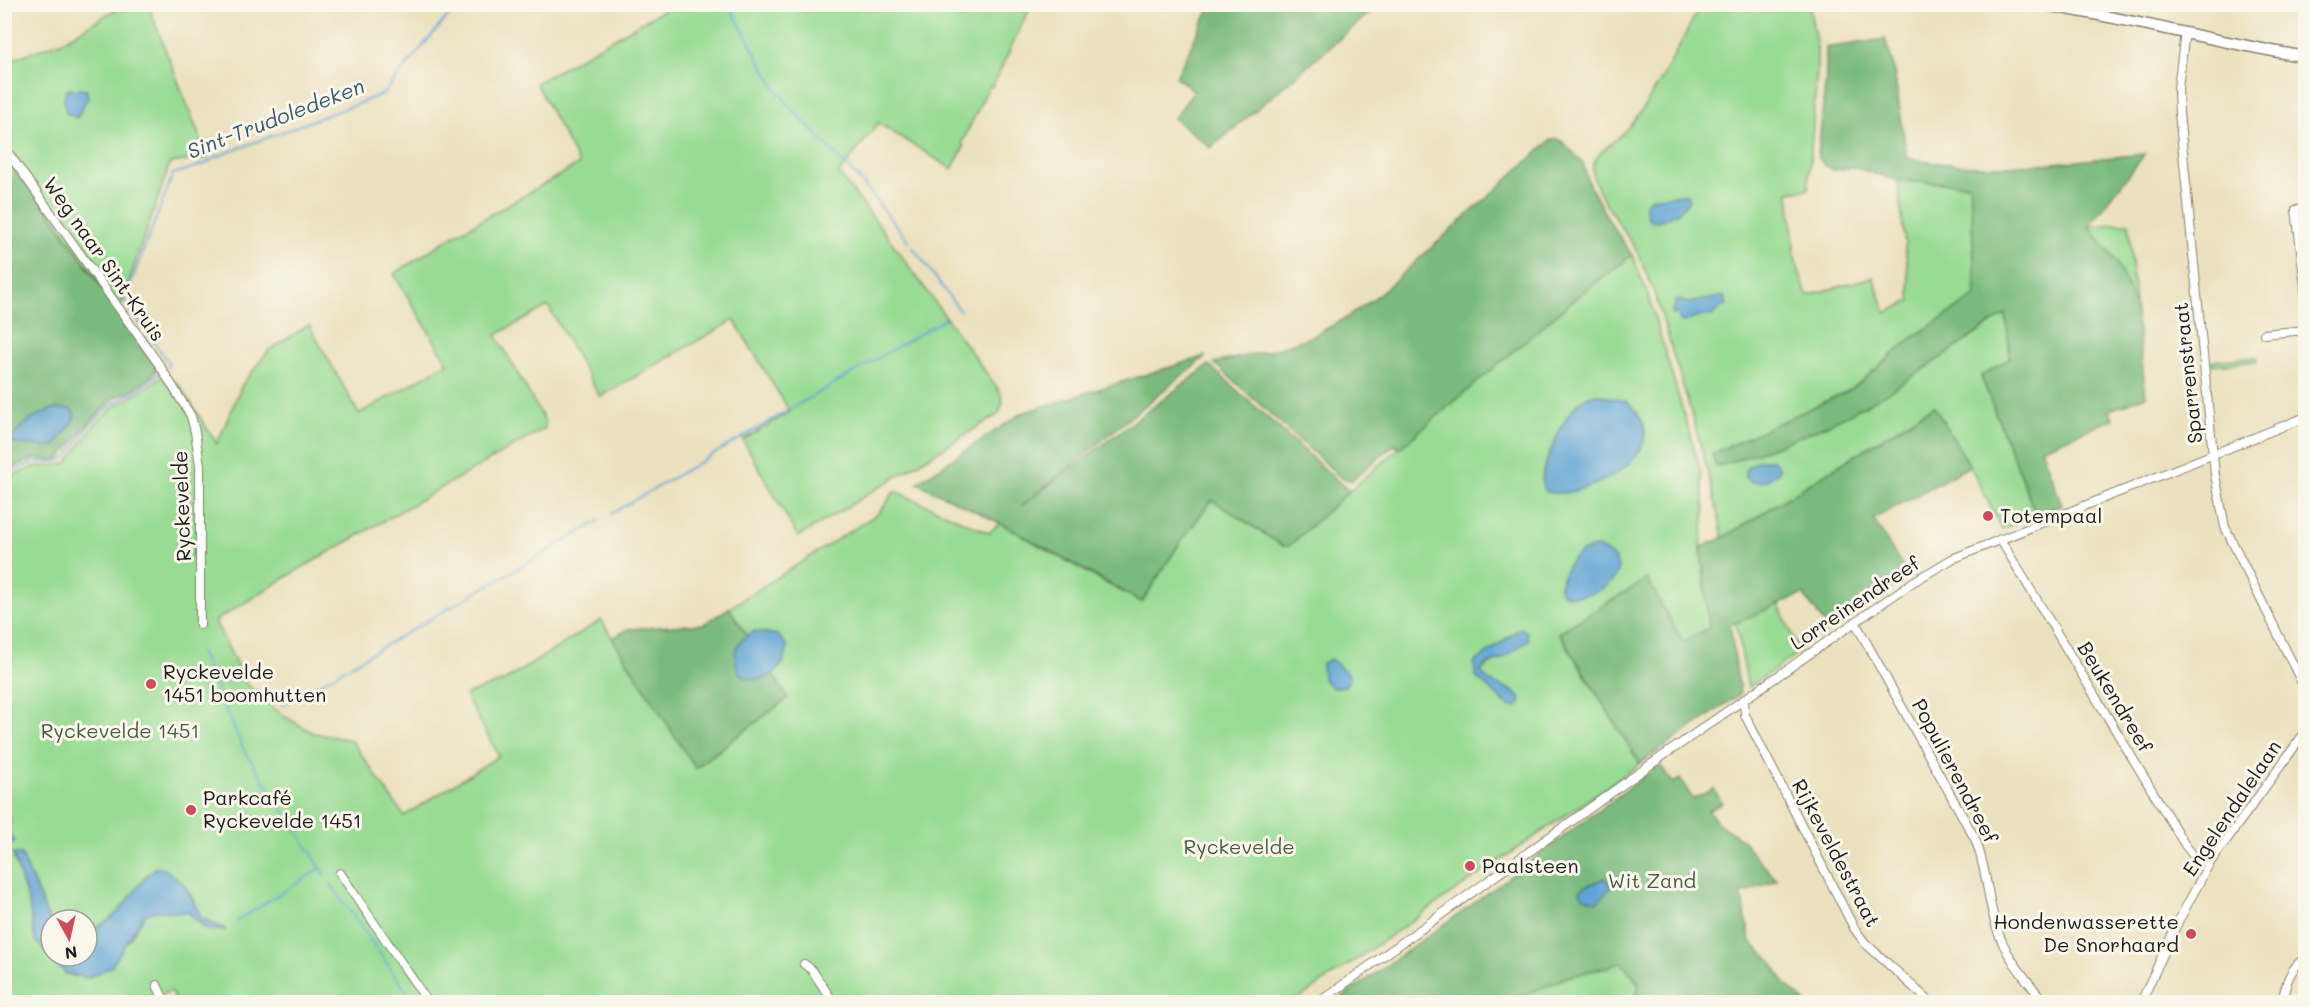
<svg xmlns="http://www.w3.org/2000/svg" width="2310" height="1007" viewBox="0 0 2310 1007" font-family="Mali,sans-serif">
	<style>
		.green { fill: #98db93; stroke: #5a7c58; stroke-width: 1.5; fill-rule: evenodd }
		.forest { fill: #7abb7d; stroke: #4b6c4c; stroke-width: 1.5 }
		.water { fill: #5ea4d4; stroke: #3d6078; stroke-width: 1.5 }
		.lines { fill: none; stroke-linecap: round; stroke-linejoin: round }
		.stream { stroke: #5ea4d4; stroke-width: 2 }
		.minor-casing { stroke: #847e6d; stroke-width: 10 }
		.major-casing { stroke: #847e6d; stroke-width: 13 }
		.minor { stroke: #fff; stroke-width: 8 }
		.major { stroke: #fff; stroke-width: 10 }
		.poi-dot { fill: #d1495b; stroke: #fbf7ec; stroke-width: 2 }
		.labels { text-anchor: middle; stroke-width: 6; stroke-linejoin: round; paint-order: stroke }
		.street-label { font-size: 20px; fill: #1c1c1c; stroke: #fbf7ec }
		.poi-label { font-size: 20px; fill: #1c1c1c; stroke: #fbf7ec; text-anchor: start }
		.park-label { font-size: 20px; fill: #475f46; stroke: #fbf7ec }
		.water-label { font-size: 21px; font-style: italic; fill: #3a596f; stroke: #fbf7ec }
	</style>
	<rect width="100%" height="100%" fill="#fbf7ec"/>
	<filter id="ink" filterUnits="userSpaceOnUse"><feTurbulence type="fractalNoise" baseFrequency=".0167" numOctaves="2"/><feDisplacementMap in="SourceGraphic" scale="12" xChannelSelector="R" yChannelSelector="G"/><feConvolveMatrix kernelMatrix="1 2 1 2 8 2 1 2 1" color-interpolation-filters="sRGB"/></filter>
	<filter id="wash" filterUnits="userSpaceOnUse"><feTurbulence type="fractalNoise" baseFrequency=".008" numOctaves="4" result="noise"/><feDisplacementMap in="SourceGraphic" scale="24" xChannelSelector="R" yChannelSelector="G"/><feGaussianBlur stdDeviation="1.35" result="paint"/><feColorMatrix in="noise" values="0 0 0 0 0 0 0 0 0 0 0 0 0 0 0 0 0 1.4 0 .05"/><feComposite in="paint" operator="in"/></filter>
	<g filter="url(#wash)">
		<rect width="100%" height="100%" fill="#ebe1be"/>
		<!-- green -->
		<g class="green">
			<path d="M123 5H148L208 158 170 163 119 310 5 147 4 62 63 41Z"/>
			<path d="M672 5H1032C1017 32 1006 60 992 87L989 86 962 143 964 147 952 169 878 123 839 174 882 229 1000 392 1003 402 999 414 798 537 743 440 790 412 734 320 600 397 548 306 496 335 546 423 544 429 298 570 215 621 246 683 263 700 284 716 313 733 351 740 404 816 499 756 465 695 504 681 601 620 696 768 788 698 729 608 879 513 895 491 989 533 1000 523 1107 584 1142 602 1183 538 1212 500 1283 546H1289L1349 491 1578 296 1632 255 1648 295 1700 468 1705 510 1701 547 1709 628 1683 642 1559 633 1640 764 1294 1002H176L171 991 151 999 152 1002H5L4 479 36 466H54L67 463 95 425 116 405 129 399 162 376 178 383 217 444 242 385 269 350 309 325 359 414 448 363 394 274 448 239 579 164 536 83ZM1517 630 1514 650C1503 659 1488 663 1481 671 1486 681 1499 689 1511 690L1505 704 1490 688 1476 677 1474 663ZM21 854 51 924V920H87V940C93 926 107 923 118 912 129 901 138 888 147 875 155 876 167 875 175 878 190 885 200 912 203 927L188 912 166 910 154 911 145 915 130 939 75 977 65 973 35 940 29 904 13 855Z"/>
			<path d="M1701 5H1809L1817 47V70L1808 189 1789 192 1795 259 1807 296 1873 277 1886 313 1911 301 1898 181 1971 184 1976 296 1912 338 1852 389 1713 454 1716 466 1777 446 1863 407 1923 370 2006 313 2010 358 1981 377 2036 515 2002 529 1970 466 1933 406 1723 538C1711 477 1693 417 1674 357 1664 323 1654 287 1638 254 1629 234 1588 187 1593 166 1597 150 1616 142 1626 130 1656 97 1679 44 1701 5Z"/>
			<path d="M2129 223 2135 306 2117 263 2089 226Z"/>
			<path d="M2256 357 2257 361 2213 365 2212 361Z"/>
			<path d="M1778 603 1800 652 1748 688 1736 623Z"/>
			<path d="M1622 963 1639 983 1635 1002H1520L1518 998 1567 977Z"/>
		</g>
		<!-- forest -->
		<g class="forest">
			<path d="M1211 5V4L1379 5 1211 148 1174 118 1194 91 1176 77Z"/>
			<path d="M1885 39 1893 64 1907 158C1985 175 2067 161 2145 154L2089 226 2117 263 2135 306 2146 396 2110 410 2113 419 2041 449 2062 505 2036 515 1981 376 2010 358 2006 314C1958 344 1914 379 1864 406 1818 432 1766 450 1716 467L1712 454 1852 389 1912 338 1976 296 1970 184 1898 181 1853 167 1834 170 1824 165 1818 156 1826 76V48Z"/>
			<path d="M1558 139 1563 142 1583 163 1588 182 1609 221 1632 255 1578 296 1400 448 1394 445 1352 480 1343 479 1214 363 1274 350 1315 335 1346 318 1381 293 1551 140Z"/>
			<path d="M4 149 158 367 151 377 130 392 115 397 89 423 61 458 56 460 33 459 5 471V397L7 395 9 382 4 370Z"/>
			<path d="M1206 356 1021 506 1209 365 1349 491 1289 546H1283L1212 500 1183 538 1142 602 1000 523 917 483 1022 413Z"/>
			<path d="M1934 406 1970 466 1873 519 1908 575 1830 631 1803 594 1730 625 1740 694 1640 764 1559 632 1647 579 1683 642 1709 628 1701 547 1723 538Z"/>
			<path d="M729 608 788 698 695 768 612 638 628 629 704 624Z"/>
			<path d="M1660 765 1673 783 1680 779 1693 799 1714 789 1722 803 1708 811 1719 824 1744 841 1752 853 1777 880 1741 894 1751 942 1772 962 1785 984 1805 1002H1635L1639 983 1622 963 1567 977 1508 1002H1335L1466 909Z"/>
		</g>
		<!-- water -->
		<g class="water">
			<path d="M5 4 9 8 13 20 5 32Z"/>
			<path d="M71 88 87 90 88 97 77 118 66 113 64 99 66 91Z"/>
			<path d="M1683 194 1689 196V201C1680 213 1667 219 1653 222L1648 218 1645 204 1651 198Z"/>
			<path d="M1724 296 1727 304 1719 308 1712 316H1702L1683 322 1680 321 1678 313 1673 315 1672 309 1675 308V301L1678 300 1689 303Z"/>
			<path d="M1596 394 1628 402C1634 409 1641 416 1644 425 1656 473 1554 505 1544 489 1537 478 1552 447 1557 436 1565 418 1575 399 1596 394Z"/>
			<path d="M56 408 71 409 75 415 73 421 55 446 48 447 13 443 12 439C20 424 40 413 56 408Z"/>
			<path d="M1760 460H1773L1779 467V471C1770 481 1756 487 1745 478 1743 467 1752 464 1760 460Z"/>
			<path d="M1597 547C1649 570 1592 602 1567 595 1566 595 1560 591 1559 590 1563 568 1574 550 1597 547Z"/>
			<path d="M1521 628 1527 632 1528 640 1504 658 1486 665 1481 671C1490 690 1513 684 1521 700L1519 706 1510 707 1476 677 1474 663Z"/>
			<path d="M754 631 778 635 787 646C787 671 763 688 740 674 731 652 734 643 754 631Z"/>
			<path d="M1331 659 1348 674 1350 680 1345 686 1332 688 1323 679 1322 663Z"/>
			<path d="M5 815 9 817 10 823 6 829 15 841 13 844 5 841Z"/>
			<path d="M13 854H21L51 924V956H87C87 948 86 940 90 933 95 926 103 925 109 920 129 905 137 881 156 867L164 869 184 884 201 917 226 930H208L188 912 154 911 145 915 137 925 112 966 88 978 65 973 35 940 29 904Z"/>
			<path d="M1604 878 1612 886 1597 902 1583 897 1580 891 1586 886Z"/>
		</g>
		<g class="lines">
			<!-- stream -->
			<g class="stream">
				<path d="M728 4 774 86 790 107 861 181 909 242"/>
				<path d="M912 246 960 311"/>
				<path d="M167 368 169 363 124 301 173 174 205 164 216 157 383 94 458 4"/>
				<path d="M4 475 34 462H58L67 457 91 424 113 403 134 393 159 373"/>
				<path d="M611 514 945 319"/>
				<path d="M200 652 244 750 326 876"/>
				<path d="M281 706 599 521"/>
				<path d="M331 884 414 1002"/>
				<path d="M237 921 321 868"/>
			</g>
		</g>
	</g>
	<g filter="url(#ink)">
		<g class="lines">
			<!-- minor casing -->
			<g class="minor-casing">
				<g id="minor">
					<path d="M2185 32 2178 88 2179 113 2215 475 2225 527 2306 691"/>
					<path d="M4 147 160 366 191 416 195 432 200 465V625"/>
					<path d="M2306 241 2300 242 2306 297"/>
					<path d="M2300 242 2296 210 2306 208"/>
					<path d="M2264 334 2306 330"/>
					<path d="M2000 539 2185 845 2193 855 2209 864"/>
					<path d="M1855 622 1975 839C1987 868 1987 899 1997 929 2006 957 2027 980 2044 1002"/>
					<path d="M1744 700 1745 715 1854 928 1865 943 1930 1002"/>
					<path d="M340 873 428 1002"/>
					<path d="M804 964 812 970 833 1002"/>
					<path d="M157 985 165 1002"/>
					<path d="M1319 1002 1657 760 1913 582 1952 559 2306 417"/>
					<path d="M2141 1002 2179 920 2209 864 2306 731"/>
					<path d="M2282 1002C2286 983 2289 969 2306 957"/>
				</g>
			</g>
			<!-- major casing -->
			<g class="major-casing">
				<path id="major" d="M2038 4C2128 18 2216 42 2306 57"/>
			</g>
			<!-- minor -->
			<use href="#minor" class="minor"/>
			<!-- major -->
			<use href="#major" class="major"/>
		</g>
	</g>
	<!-- markers -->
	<g class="poi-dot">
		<circle cx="1988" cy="516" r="6"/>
		<circle cx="151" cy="684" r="6"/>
		<circle cx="191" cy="810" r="6"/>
		<circle cx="1470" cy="866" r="6"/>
		<circle cx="2191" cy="934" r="6"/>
	</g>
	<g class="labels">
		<!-- street labels -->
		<g class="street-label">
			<text transform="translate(104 259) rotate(55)" y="7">Weg naar Sint-Kruis</text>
			<text transform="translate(2188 373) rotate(-96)" y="7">Sparrenstraat</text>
			<text transform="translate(182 506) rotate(-92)" y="7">Ryckevelde</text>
			<text transform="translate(1855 603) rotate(-34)" y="7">Lorreinendreef</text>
			<text transform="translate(2115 697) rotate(59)" y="7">Beukendreef</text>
			<text transform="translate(1955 771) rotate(62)" y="7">Populierendreef</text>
			<text transform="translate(2232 808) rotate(-56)" y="7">Engelendalelaan</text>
			<text transform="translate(1836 853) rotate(62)" y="7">Rijkeveldestraat</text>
		</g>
		<!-- poi labels -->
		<g class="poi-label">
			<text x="2000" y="523">Totempaal</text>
			<text x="163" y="679">Ryckevelde<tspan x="163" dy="23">1451 boomhutten</tspan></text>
			<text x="203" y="805">Parkcafé<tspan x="203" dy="23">Ryckevelde 1451</tspan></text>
			<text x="1482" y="873">Paalsteen</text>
			<text x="2179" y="929" text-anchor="end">Hondenwasserette<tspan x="2179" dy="23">De Snorhaard</tspan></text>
		</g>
		<!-- park labels -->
		<g class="park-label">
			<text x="120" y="738">Ryckevelde 1451</text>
			<text x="1239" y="854">Ryckevelde</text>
			<text x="1652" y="888">Wit Zand</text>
		</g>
		<!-- water labels -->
		<g class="water-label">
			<text transform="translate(276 119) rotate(-21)" y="7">Sint-Trudoledeken</text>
		</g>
	</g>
	<!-- margin -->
	<rect width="2310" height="1007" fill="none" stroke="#fbf7ec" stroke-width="24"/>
	<!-- north arrow -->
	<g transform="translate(69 938) rotate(172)"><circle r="28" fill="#fbf7ec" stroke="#a29f99" stroke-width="1.5"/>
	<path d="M0-4.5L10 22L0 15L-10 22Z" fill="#d1495b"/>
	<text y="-9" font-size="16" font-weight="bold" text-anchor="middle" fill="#1c1c1c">N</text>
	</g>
</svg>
